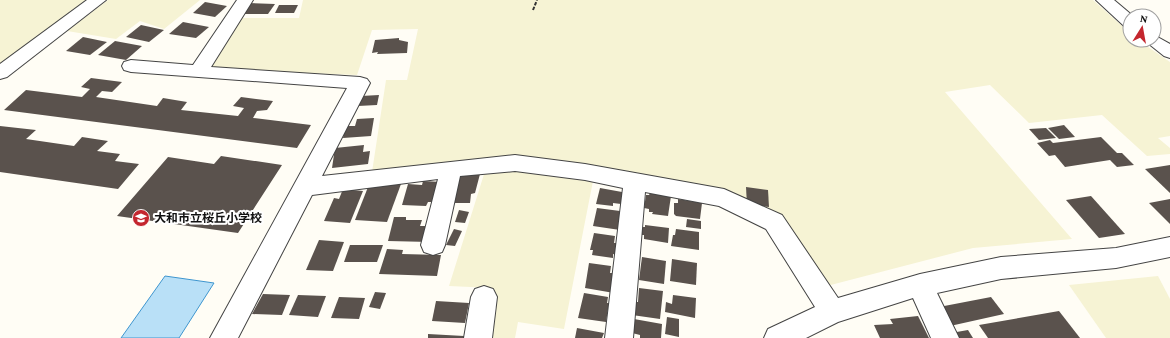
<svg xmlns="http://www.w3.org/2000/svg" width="1170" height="338" viewBox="0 0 1170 338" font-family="'Crimson Pro','Noto Sans JP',serif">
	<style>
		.farmland { fill: #f6f3d4 }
		.water { fill: #b9e0f7; stroke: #3f96cf }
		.building { fill: #5a524d }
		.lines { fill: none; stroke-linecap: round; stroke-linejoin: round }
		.minor-casing { stroke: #444; stroke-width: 2 }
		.path { stroke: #333; stroke-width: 2; stroke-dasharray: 3.5 1.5; stroke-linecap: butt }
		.minor { fill: #fff; fill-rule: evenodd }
		.labels { text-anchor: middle; stroke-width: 4; stroke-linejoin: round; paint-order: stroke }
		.poi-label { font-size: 12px; font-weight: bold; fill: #111; stroke: #fff; text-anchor: start }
	</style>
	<rect width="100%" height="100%" fill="#fffdf5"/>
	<!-- farmland -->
	<g class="farmland">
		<path d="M0 0H91L0 67Z"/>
		<path d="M108 0H200L164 29 140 21 116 39 67 31Z"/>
		<path d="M303 0H1093L1130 33V40H1138L1170 62V136L1158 138 1170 148V154L1147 156 1102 115 1029 123 990 85 945 92 1072 239 973 248 823 287 733 194 526 156 372 172 386 80H407L418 29 372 30 357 75 206 69 240 18H299Z"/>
		<path d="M517 170 593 181 564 329 518 322 515 338H485L493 288 449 286 485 171Z"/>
		<path d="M1158 276 1170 299V338H1106L1069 285Z"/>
	</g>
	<!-- water -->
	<path class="water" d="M165 276 214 283 179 338H121Z"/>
	<!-- building -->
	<g class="building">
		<path d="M205 2 227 6 215 17 193 13Z"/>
		<path d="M247 3 275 4 268 14H240Z"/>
		<path d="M279 5H298L294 13H275Z"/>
		<path d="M183 22 209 27 196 38 169 34Z"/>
		<path d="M141 25 164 30 149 42 126 37Z"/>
		<path d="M83 37 107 42 90 55 66 51Z"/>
		<path d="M399 38V40L408 42 407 53 377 54 378 52 372 53 375 40Z"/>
		<path d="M115 41 142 46 126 60 98 55Z"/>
		<path d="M91 78 122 82 112 92 102 91 96 97 157 106 163 98 187 102 181 110 238 116 244 108 233 106 241 97 273 101 267 110 257 111 253 118 311 125 297 148 4 110 26 90 82 97 90 89 81 87Z"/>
		<path d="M379 95 377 105 358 106 361 96Z"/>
		<path d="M374 118 371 136 343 138 345 126H355L357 119Z"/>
		<path d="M1064 125 1075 137 1059 139 1048 128Z"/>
		<path d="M0 126 36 130 26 139 74 146 82 137 108 141 97 151 120 154 115 161 139 164 118 189 0 172Z"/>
		<path d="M1046 128 1056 138 1039 140 1029 129Z"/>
		<path d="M1101 137 1117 153H1122L1134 165 1117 167 1110 160 1065 167 1055 155 1049 156 1037 143 1050 140 1053 143Z"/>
		<path d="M364 145 363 152 370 151 368 164 332 168 335 148Z"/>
		<path d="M221 156 282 165 238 233 117 216 168 157 214 164Z"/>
		<path d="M1170 165V193L1145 169Z"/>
		<path d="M459 173 480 174 475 193 471 194 470 203H453Z"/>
		<path d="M423 181 442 182 436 202H428L426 206 402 205 408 184 422 185Z"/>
		<path d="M370 182 401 184 387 222 355 220Z"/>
		<path d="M746 187 768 190 769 207 747 205Z"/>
		<path d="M600 188 622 192 624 194 623 202 621 201V204L613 203V206L596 204Z"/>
		<path d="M343 189 363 191 350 223 324 221 334 198 339 199Z"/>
		<path d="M650 193 671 196 668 216 652 214 653 212H649V209L644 208 646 195H649Z"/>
		<path d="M1091 196 1125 234 1099 238 1066 200Z"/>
		<path d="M678 199 702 203 700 219 676 216 674 214V203H678Z"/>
		<path d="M1170 199V224L1149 203Z"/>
		<path d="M597 208 620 211 619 214 622 215 620 230 593 226Z"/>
		<path d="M459 210 469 212 465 223 455 222Z"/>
		<path d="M394 217H406V220H422L420 226H433L430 242 388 241Z"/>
		<path d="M687 219 701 221V229L686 227Z"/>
		<path d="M645 225 669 228 668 243 644 239V235H640L641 227H645Z"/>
		<path d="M454 229 462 231 455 246 446 245Z"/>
		<path d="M676 229 699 232V250L671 246 673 235H675Z"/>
		<path d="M594 233 615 236 614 243H618L616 255 613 254V258L592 255 593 250H590Z"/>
		<path d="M319 240 344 242 333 271 306 270Z"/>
		<path d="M350 245H383L377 262H344Z"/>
		<path d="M387 249 403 250 402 254 441 255 437 276 379 274Z"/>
		<path d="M642 257 666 261 664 284 639 280Z"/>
		<path d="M672 259 697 263 696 285 670 281Z"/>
		<path d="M589 263 611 266 610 273H613L611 283 616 284 614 293 585 288Z"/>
		<path d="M639 288 663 291 660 319 632 315 633 302H638Z"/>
		<path d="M375 292 386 293 380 309 369 307Z"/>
		<path d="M584 293 608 297 607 303H609L606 322 578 318Z"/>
		<path d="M263 294 290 295 282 315 252 314Z"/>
		<path d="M298 295 326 296 318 317 289 315Z"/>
		<path d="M673 295 696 298 695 318 665 312 666 302 672 304Z"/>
		<path d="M339 297 365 298 359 319 331 318Z"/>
		<path d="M991 297 1004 314 950 326 939 307Z"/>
		<path d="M436 301 469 303 465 323 432 321Z"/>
		<path d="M1059 311 1080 338H988L979 325Z"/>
		<path d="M918 316 929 338H880L874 325 893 324 890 319Z"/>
		<path d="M667 317 679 319V337L665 334Z"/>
		<path d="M634 319 662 324 661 338H640V335L632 333Z"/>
		<path d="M577 328 604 333 602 338H575Z"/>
		<path d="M968 330 973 338H954L951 333Z"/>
		<path d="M428 334 464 336V338H428Z"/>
	</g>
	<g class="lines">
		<!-- minor casing -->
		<g class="minor-casing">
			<g id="minor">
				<path d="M87 0H106L7 77 0 79V64Z"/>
				<path d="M237 0H253L211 67 360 77 367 79 370 83 322 176 515 155 585 164 724 189 782 215 838 298 920 274 1001 257 1116 248 1170 237V257L1116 268 1001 279 937 293 959 338H931L913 298 838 322 806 338H764L768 329 815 307 766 229 719 206 645 192 633 338H605L623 188 585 180 515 171 460 176 445 245 442 252 433 255 424 252 421 245 438 179 312 195 238 338H210L347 88 131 72 124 70 122 66 124 62 131 60 193 65Z"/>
				<path d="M1096 0H1114L1133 16H1130V27L1124 26Z"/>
				<path d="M1154 35 1170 44V58L1164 56 1144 40H1154Z"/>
				<path d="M484 286 493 289 497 297 492 338H464L471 297 475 289Z"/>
			</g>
		</g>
		<!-- path -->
		<path class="path" d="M533 10 537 0"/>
		<!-- minor -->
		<use href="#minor" class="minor"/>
	</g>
	<!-- icons -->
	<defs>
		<g id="school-disc" transform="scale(0.9)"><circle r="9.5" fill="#c4262e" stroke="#fff"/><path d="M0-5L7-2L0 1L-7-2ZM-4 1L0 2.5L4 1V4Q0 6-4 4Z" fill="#fff"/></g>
	</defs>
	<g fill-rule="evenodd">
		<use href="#school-disc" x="141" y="218"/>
	</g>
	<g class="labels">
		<!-- poi labels -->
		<g class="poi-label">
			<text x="154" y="222">大和市立桜丘小学校</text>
		</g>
	</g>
	<!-- north arrow -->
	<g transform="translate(1142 28) rotate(11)"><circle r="19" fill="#ffffff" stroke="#a0a0a0"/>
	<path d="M0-3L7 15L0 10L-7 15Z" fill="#c4262e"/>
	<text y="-6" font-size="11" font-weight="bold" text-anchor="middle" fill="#111111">N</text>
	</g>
</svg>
